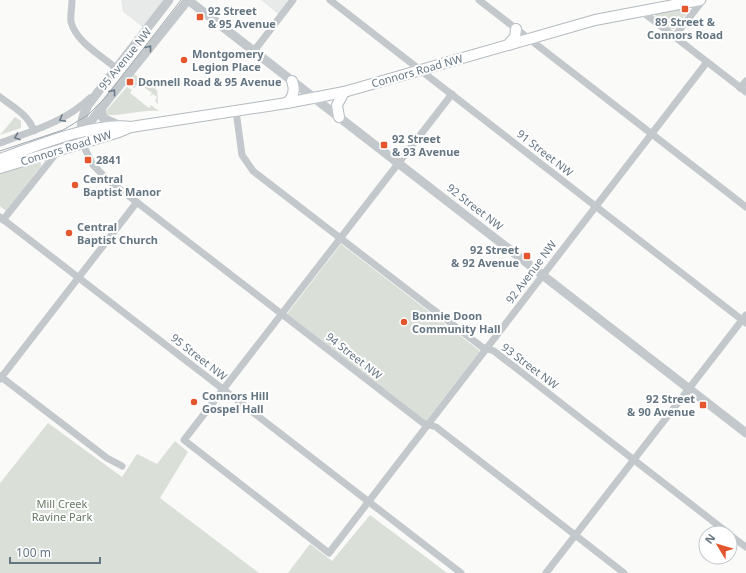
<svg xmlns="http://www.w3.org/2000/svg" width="746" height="573" viewBox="0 0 746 573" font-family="'Noto Sans',sans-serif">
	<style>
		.built { fill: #e8e9e9 }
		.green { fill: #dadfd7 }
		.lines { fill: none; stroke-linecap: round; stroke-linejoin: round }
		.secondary-casing { stroke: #b3babf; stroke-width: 12 }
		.minor { stroke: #c3c8cc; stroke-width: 7 }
		.tertiary { stroke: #c3c8cc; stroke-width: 9 }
		.secondary { stroke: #fff; stroke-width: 10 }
		.tram { stroke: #a2aab0; stroke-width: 1 }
		.oneway { stroke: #6a7a87 }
		.poi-dot { fill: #e4572e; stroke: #fff; stroke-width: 1.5 }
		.labels { text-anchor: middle; stroke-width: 4; stroke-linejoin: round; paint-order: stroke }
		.poi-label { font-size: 11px; font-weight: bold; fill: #657683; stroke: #fff; text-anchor: start }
		.street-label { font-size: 11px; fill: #657683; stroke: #fff }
		.park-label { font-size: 11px; fill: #687a64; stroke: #fff }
	</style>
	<rect width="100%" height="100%" fill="#fafaf8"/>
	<!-- built -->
	<g class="built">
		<path d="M121 0H164L144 28 123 12Z"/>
		<path d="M261 0H289L278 14Z"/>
	</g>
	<!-- green -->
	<g class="green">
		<path d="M687 8 689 11 674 29H670L655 17 656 13Z"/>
		<path d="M134 74 157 90 158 104 155 101 157 97 153 94 149 97 152 93 138 83 134 88 129 84Z"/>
		<path d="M127 87 132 90 130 93 149 108 151 105 159 111C141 109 124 116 106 115L105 112Z"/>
		<path d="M15 117 21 121V128L0 135Z"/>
		<path d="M41 162V166L6 211 0 206V174Z"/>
		<path d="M341 244 480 351 426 421 287 314Z"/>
		<path d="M48 423 122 477 137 454 157 464 175 441 188 452 160 498 259 573H0V483Z"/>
		<path d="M370 515 447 573H288L310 544 332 561Z"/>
	</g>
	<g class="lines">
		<!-- secondary casing -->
		<g class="secondary-casing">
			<g id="secondary">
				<path d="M508 45 515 37 516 29"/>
				<path d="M287 103C294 97 295 89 292 81"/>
				<path d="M339 117 337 105 344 92"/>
				<path d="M0 159C36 146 93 122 131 127"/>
				<path d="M0 168 119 132 131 127 287 103 344 92 595 20 700 0"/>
			</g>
		</g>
		<!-- minor -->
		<g class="minor">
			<path d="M72 0C72 7 70 16 71 22 76 42 102 56 117 69"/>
			<path d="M330 0 746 323"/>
			<path d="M479 0 746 207"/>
			<path d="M640 10 746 92"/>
			<path d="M674 37 703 0"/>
			<path d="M254 51 293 0"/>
			<path d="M740 88 746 81"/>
			<path d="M452 94 184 440 329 553 707 62"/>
			<path d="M0 97C12 106 29 115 34 131"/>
			<path d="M236 111 242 155 253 171 482 347 494 351 728 533"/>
			<path d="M0 143C32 131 65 122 90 98"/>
			<path d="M82 143 93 165 108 180 423 423 436 427 624 573"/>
			<path d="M0 217 461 573"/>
			<path d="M3 220 58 151"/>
			<path d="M0 376 107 458 122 466"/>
			<path d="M0 379 137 202"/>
			<path d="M730 535 746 547"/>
			<path d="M546 573 746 315"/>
		</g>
		<!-- tertiary -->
		<g class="tertiary">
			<path d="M188 0 746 433"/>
			<path d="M102 107 101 113 103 118 119 125"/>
			<path d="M80 132 87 126 188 0"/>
			<path d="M82 143C80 129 81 118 88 105L169 0"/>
		</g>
		<!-- secondary -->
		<use href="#secondary" class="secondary"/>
		<!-- tram -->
		<path class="tram" d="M0 151 63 130 88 115 105 98 181 0"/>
	</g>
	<!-- one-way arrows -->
	<defs><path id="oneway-chevron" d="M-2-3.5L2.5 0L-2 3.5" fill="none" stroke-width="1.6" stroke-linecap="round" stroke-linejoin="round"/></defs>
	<g class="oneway">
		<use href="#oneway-chevron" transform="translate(149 48) rotate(-52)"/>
		<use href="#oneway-chevron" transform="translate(113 92) rotate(-52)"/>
		<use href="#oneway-chevron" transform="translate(62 119) rotate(151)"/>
		<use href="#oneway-chevron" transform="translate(17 137) rotate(160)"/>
	</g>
	<!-- markers -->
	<g class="poi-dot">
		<rect x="681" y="5" width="8" height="8" rx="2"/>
		<rect x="196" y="13" width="8" height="8" rx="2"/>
		<circle cx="184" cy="60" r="4"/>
		<rect x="126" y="78" width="8" height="8" rx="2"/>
		<rect x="380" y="141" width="8" height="8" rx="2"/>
		<rect x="84" y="156" width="8" height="8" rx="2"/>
		<circle cx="75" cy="185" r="4"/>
		<circle cx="69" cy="233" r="4"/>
		<rect x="523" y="252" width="8" height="8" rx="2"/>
		<circle cx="404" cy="322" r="4"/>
		<circle cx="194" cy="402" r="4"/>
		<rect x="699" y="401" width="8" height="8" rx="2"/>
	</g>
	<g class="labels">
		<!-- poi labels -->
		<g class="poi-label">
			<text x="208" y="15">92 Street<tspan x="208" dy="13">&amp; 95 Avenue</tspan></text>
			<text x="685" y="26" text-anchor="middle">89 Street &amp;<tspan x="685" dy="13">Connors Road</tspan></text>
			<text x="192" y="58">Montgomery<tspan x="192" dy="13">Legion Place</tspan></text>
			<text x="138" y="86">Donnell Road &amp; 95 Avenue</text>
			<text x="392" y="143">92 Street<tspan x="392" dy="13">&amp; 93 Avenue</tspan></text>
			<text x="96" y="164">2841</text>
			<text x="83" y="183">Central<tspan x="83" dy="13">Baptist Manor</tspan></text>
			<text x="77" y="231">Central<tspan x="77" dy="13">Baptist Church</tspan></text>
			<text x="519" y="254" text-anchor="end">92 Street<tspan x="519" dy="13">&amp; 92 Avenue</tspan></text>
			<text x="412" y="320">Bonnie Doon<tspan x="412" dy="13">Community Hall</tspan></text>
			<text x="202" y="400">Connors Hill<tspan x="202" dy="13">Gospel Hall</tspan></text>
			<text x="695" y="403" text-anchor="end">92 Street<tspan x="695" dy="13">&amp; 90 Avenue</tspan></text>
		</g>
		<!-- street labels -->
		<g class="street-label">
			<text transform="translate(125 59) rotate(-51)" y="4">95 Avenue NW</text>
			<text transform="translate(417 71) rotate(-16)" y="4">Connors Road NW</text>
			<text transform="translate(66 148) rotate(-17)" y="4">Connors Road NW</text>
			<text transform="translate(545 153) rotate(38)" y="4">91 Street NW</text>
			<text transform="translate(475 207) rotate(38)" y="4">92 Street NW</text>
			<text transform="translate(531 272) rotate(-53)" y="4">92 Avenue NW</text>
			<text transform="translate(354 356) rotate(38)" y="4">94 Street NW</text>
			<text transform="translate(199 357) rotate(38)" y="4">95 Street NW</text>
			<text transform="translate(530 366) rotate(37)" y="4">93 Street NW</text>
		</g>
		<!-- park labels -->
		<g class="park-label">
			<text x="62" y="508">Mill Creek<tspan x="62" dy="13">Ravine Park</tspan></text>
		</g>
	</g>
	<!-- north arrow -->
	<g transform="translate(718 545) rotate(308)"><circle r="19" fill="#ffffff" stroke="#c1c8cd"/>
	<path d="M0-3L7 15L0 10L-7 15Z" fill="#e4572e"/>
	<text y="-6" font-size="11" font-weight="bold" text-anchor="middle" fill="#657683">N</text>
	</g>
	<!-- scale -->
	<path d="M10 557v6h90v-6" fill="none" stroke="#657683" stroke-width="2"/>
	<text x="16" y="557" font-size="12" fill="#657683" stroke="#ffffff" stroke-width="3" paint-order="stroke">100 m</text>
</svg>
